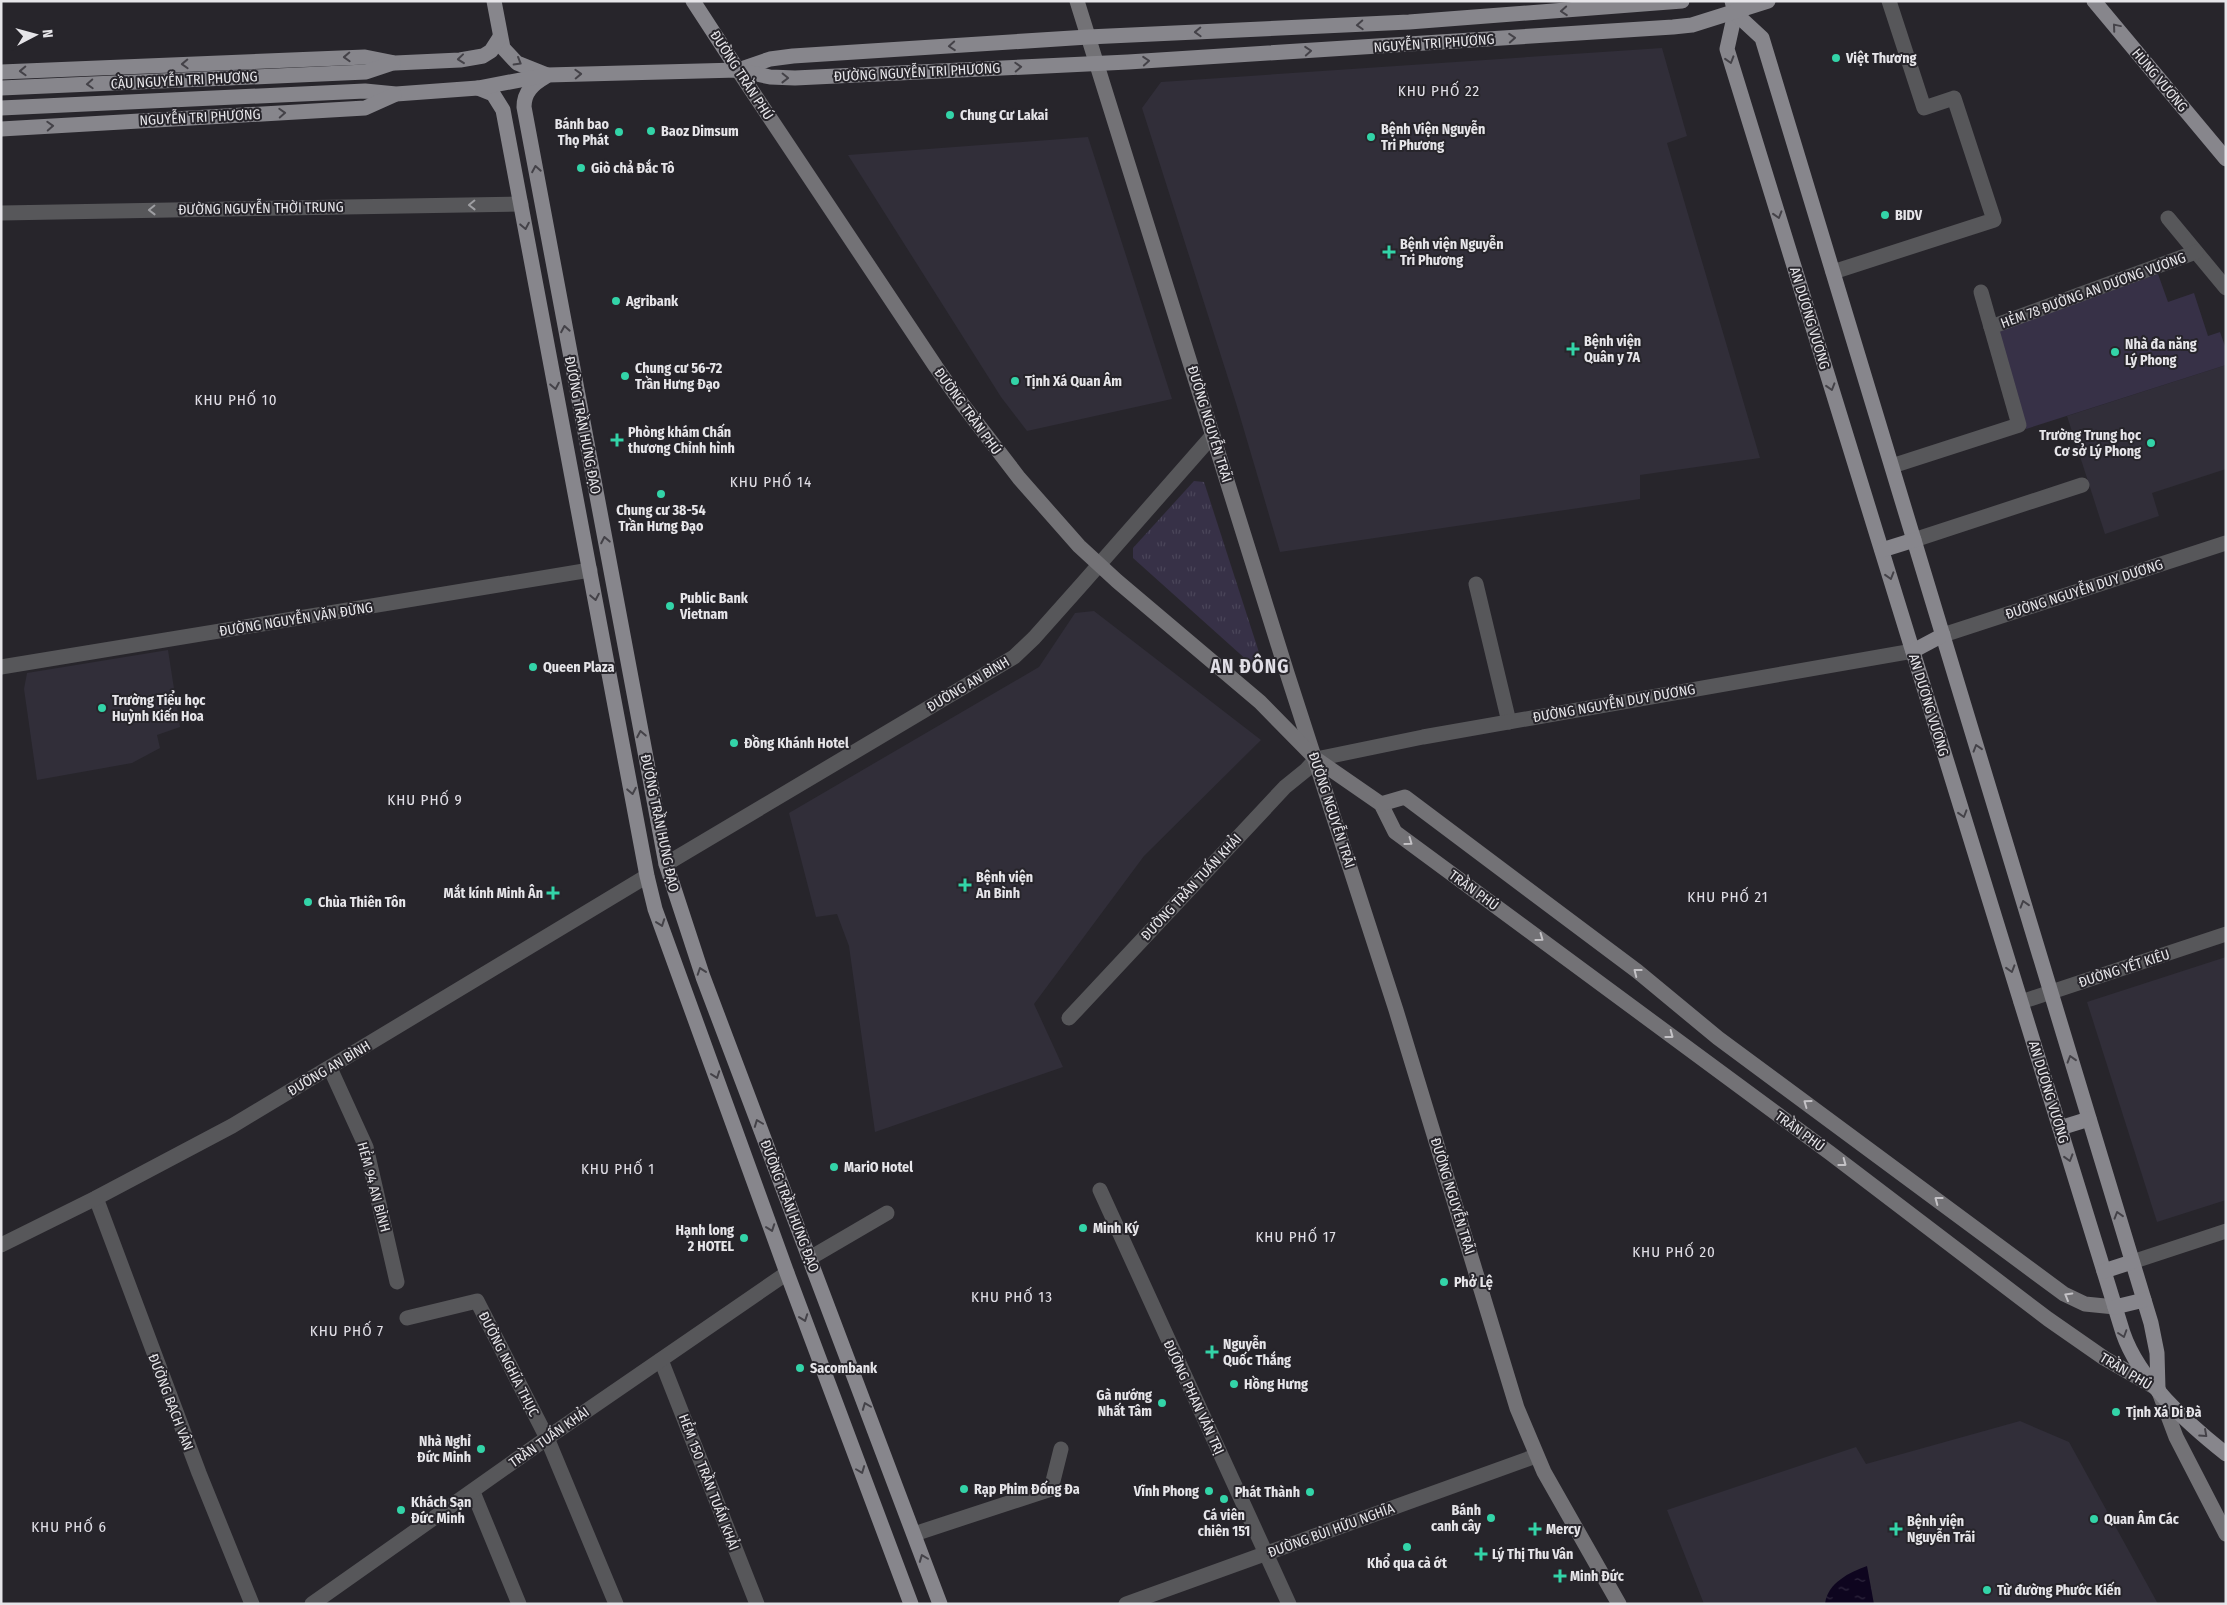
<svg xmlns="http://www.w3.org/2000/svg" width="2227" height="1605" viewBox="0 0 2227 1605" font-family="'Fira Sans Condensed',sans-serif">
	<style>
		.built { fill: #312e39 }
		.green { fill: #373147 }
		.park { fill: url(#park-tufts) }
		.water { fill: url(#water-ripples) }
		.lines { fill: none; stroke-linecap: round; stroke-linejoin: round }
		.minor { stroke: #57575a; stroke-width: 15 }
		.tertiary { stroke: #57575a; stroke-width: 15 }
		.secondary { stroke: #737276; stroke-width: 15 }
		.primary { stroke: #87868c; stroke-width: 15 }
		.oneway { stroke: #444248 }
		.oneway2 { stroke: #9e9ea2 }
		.oneway3 { stroke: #c4c2c6 }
		.poi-dot { fill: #33d4a8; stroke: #27252b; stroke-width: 2 }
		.labels { text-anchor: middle; stroke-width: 4; stroke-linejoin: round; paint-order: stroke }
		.street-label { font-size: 14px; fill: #e6e5e9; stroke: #27252b }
		.poi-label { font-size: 14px; font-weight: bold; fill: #e6e5e9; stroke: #27252b; text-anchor: start }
		.neighbourhood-label { font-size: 15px; letter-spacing: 1px; fill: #e0dee6; stroke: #27252b }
		.district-label { font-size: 19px; font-weight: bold; letter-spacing: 1px; fill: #e0dee6; stroke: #27252b }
	</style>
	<defs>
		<pattern id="park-tufts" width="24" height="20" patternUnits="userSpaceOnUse" patternTransform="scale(1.25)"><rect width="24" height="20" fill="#373147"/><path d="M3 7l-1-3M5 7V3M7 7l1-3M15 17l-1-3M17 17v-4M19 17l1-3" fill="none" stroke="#4a4559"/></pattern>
		<pattern id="water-ripples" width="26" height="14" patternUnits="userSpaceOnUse" patternTransform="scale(1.25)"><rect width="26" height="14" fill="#0e051f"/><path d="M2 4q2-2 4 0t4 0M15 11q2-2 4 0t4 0" fill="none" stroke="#312940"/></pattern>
	</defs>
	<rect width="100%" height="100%" fill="#27252b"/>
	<!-- built -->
	<g class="built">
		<path d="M1662 48 1687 136 1667 143 1760 458 1640 475V499L1280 552 1236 403 1142 108 1161 82Z"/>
		<path d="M1088 137 1172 399 1027 431 1001 397 848 155Z"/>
		<path d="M2226 365V469L2152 493 2159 516 2105 534 2067 416Z"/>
		<path d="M1094 611 1261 740 1144 856 1034 1004 1063 1067 875 1132 849 946 837 914 816 917 789 813 1039 667 1075 613Z"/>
		<path d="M168 650 180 727 157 735 160 748 132 763 37 780 24 689 27 673Z"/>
		<path d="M2226 957V1200L2157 1222 2087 1002Z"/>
		<path d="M2020 1421 2069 1442 2158 1604H1704L1667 1510 1856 1447 1866 1464Z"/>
	</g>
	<!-- green -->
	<path class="green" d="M2158 274 2168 302 2194 293 2208 336 2220 332 2226 349V365L2026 429 1998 331Z"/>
	<!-- park -->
	<path class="park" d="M1194 481 1204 482 1264 668 1259 671 1133 558V548Z"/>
	<!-- water -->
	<path class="water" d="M1867 1566 1874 1604H1825C1827 1583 1850 1572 1867 1566Z"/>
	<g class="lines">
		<!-- minor -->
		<g class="minor">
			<path d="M1 213 521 204"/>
			<path d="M2168 218 2226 288"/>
			<path d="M1833 272 1994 220 1954 98 1924 108 1889 1"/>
			<path d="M1991 327 2196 252"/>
			<path d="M1892 466 2019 425 1981 292"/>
			<path d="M1914 540 2082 485"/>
			<path d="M1476 584 1509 722"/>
			<path d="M1 667 590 570"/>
			<path d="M2021 1002 2226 934"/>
			<path d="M1069 1018 1285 787 1306 770 1316 759"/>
			<path d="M330 1068 366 1147 397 1282"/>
			<path d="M1100 1190 1289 1604"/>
			<path d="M96 1198 199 1473 252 1604"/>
			<path d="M810 1258 887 1213"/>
			<path d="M407 1318 477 1301 547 1438 616 1604"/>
			<path d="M661 1360 757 1604"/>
			<path d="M473 1492 519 1604"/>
			<path d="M914 1534 1051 1489 1061 1449"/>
		</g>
		<!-- tertiary -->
		<g class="tertiary">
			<path d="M1943 635 2226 543"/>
			<path d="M1316 759 1423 737 1913 651"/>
			<path d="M666 864 1014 657 1034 638 1083 583 1213 435"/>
			<path d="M1 1245 96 1198 232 1126 647 876"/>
			<path d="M2132 1262 2226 1231"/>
			<path d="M312 1604 547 1438 787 1273"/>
			<path d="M1126 1604 1536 1456"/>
		</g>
		<!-- secondary -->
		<g class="secondary">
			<path d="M1077 1 1287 673 1396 1010 1517 1408 1544 1472 1619 1604"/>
			<path d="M738 70 936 367 963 405 1019 478 1079 546 1117 581 1260 702 1316 759 1381 804 1395 832 1830 1153 2048 1319 2104 1358 2158 1389 2176 1437 2226 1534"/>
			<path d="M1381 804 1405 797 1637 971 1718 1038 2064 1294 2085 1304 2115 1307"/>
		</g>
		<!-- primary -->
		<g class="primary">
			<path d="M494 1 503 48 517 63 547 75"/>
			<path d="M693 1 738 70"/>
			<path d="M1732 1 1735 13 1727 49 2123 1333C2139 1380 2187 1423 2226 1454"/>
			<path d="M2094 1 2226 159"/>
			<path d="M1735 13 1762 38 2151 1323 2157 1353 2158 1389"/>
			<path d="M738 70 770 59 793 56 1088 37 1409 22 1682 1"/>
			<path d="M1 72 365 57 395 63 460 60 483 56 491 51 500 37"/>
			<path d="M545 77C533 84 524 92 524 107L666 864 703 977 940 1604"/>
			<path d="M1 88 366 72 393 63"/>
			<path d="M478 88 493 94 503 110 647 876 655 909 787 1273 911 1604"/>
			<path d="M1 108 365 91 396 94 478 88 547 75 738 70 770 77 795 78 1128 62 1673 27 1692 25 1768 1"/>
			<path d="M1 129 365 108 394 95"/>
			<path d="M1882 550 1914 540"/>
			<path d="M1913 651 1943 635"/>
			<path d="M2060 1128 2089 1119"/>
			<path d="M2104 1271 2132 1262"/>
			<path d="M2115 1307 2144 1300"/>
		</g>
	</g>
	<!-- one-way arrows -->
	<defs><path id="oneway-chevron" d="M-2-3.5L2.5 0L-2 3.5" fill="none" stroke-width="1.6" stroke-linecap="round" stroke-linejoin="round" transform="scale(1.25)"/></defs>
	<g class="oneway">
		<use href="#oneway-chevron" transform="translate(1564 11) rotate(176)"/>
		<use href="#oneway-chevron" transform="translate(1360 25) rotate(177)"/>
		<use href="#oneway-chevron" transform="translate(2116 27) rotate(-130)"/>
		<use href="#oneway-chevron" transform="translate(1198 32) rotate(178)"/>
		<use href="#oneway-chevron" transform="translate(1512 38) rotate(-4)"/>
		<use href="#oneway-chevron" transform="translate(952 46) rotate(176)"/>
		<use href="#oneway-chevron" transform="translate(1308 51) rotate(-4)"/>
		<use href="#oneway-chevron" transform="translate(347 57) rotate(178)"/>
		<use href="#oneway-chevron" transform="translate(461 59) rotate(174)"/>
		<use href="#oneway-chevron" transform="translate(1730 60) rotate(73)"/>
		<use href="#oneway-chevron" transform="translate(1146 61) rotate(-4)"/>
		<use href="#oneway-chevron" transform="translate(518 62) rotate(30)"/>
		<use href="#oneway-chevron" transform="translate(185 64) rotate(178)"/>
		<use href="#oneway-chevron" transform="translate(1018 67) rotate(-3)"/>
		<use href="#oneway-chevron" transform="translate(23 71) rotate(178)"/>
		<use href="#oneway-chevron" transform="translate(578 74) rotate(-2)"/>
		<use href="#oneway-chevron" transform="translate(785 78) rotate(1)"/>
		<use href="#oneway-chevron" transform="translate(90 84) rotate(177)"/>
		<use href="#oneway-chevron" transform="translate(282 113) rotate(-3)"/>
		<use href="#oneway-chevron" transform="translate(50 126) rotate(-3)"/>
		<use href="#oneway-chevron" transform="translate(536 169) rotate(-100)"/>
		<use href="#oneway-chevron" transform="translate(1778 215) rotate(73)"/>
		<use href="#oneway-chevron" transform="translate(525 226) rotate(79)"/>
		<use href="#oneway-chevron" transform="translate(565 329) rotate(-100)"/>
		<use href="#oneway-chevron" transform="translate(555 386) rotate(79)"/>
		<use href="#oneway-chevron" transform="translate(1831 387) rotate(73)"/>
		<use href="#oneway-chevron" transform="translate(605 540) rotate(-101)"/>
		<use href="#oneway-chevron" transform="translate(1890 576) rotate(73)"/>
		<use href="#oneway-chevron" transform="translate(595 597) rotate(79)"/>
		<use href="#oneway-chevron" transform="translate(641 734) rotate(-101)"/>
		<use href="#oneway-chevron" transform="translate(1977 748) rotate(-107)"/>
		<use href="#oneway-chevron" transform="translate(632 791) rotate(79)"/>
		<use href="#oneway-chevron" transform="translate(1963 814) rotate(73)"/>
		<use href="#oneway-chevron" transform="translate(2024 904) rotate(-107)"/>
		<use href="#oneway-chevron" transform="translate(661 923) rotate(70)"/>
		<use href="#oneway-chevron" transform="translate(2011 969) rotate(73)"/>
		<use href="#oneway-chevron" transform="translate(701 971) rotate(-109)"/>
		<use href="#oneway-chevron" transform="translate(2071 1059) rotate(-107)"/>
		<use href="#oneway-chevron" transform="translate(716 1075) rotate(70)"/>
		<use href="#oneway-chevron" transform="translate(758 1123) rotate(-111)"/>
		<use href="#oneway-chevron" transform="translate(2069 1158) rotate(73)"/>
		<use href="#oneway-chevron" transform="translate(2118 1215) rotate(-107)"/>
		<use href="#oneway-chevron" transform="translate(771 1228) rotate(70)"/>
		<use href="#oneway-chevron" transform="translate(804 1318) rotate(70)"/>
		<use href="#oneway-chevron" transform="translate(2123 1334) rotate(72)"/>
		<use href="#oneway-chevron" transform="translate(866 1406) rotate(-111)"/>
		<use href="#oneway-chevron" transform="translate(2204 1434) rotate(42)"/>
		<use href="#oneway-chevron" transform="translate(861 1470) rotate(69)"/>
		<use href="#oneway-chevron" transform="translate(923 1558) rotate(-111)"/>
	</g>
	<g class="oneway2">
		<use href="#oneway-chevron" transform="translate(472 205) rotate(179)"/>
		<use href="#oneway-chevron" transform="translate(152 210) rotate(179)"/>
	</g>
	<g class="oneway3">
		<use href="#oneway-chevron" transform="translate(1409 842) rotate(36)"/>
		<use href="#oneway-chevron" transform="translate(1540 938) rotate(36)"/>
		<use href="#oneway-chevron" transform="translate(1637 972) rotate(-142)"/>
		<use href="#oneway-chevron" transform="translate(1670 1035) rotate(37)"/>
		<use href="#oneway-chevron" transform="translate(1807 1103) rotate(-144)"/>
		<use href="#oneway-chevron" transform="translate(1843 1163) rotate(37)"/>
		<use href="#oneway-chevron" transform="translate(1938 1200) rotate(-143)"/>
		<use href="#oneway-chevron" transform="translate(2068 1296) rotate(-150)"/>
	</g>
	<!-- markers -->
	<g class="poi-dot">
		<circle cx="1836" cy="58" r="5"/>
		<circle cx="950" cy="115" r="5"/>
		<circle cx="651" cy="131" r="5"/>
		<circle cx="619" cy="132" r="5"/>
		<circle cx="1371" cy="137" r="5"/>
		<circle cx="581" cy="168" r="5"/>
		<circle cx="1885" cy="215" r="5"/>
		<path d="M1386.5 244.5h5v5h5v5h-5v5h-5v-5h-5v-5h5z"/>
		<circle cx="616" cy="301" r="5"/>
		<path d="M1570.5 341.5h5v5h5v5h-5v5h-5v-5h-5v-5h5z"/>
		<circle cx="2115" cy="352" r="5"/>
		<circle cx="625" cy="376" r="5"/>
		<circle cx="1015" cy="381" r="5"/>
		<path d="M614.5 432.5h5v5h5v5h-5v5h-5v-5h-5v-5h5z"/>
		<circle cx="2151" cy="443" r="5"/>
		<circle cx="661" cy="494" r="5"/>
		<circle cx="670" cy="606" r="5"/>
		<circle cx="533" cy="667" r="5"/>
		<circle cx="102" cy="708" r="5"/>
		<circle cx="734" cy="743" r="5"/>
		<path d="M962.5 877.5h5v5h5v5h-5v5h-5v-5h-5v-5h5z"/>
		<path d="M550.5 885.5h5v5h5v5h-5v5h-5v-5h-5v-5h5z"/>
		<circle cx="308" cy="902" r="5"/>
		<circle cx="834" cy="1167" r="5"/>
		<circle cx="1083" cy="1228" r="5"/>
		<circle cx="744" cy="1238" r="5"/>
		<circle cx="1444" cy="1282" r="5"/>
		<path d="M1209.5 1344.5h5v5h5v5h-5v5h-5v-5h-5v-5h5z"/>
		<circle cx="800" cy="1368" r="5"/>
		<circle cx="1234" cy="1384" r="5"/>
		<circle cx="1162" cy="1403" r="5"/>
		<circle cx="2116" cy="1412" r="5"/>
		<circle cx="481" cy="1449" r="5"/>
		<circle cx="964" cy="1489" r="5"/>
		<circle cx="1209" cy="1491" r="5"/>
		<circle cx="1310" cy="1492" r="5"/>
		<circle cx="1224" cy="1499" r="5"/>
		<circle cx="401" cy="1510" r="5"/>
		<circle cx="1491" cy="1518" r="5"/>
		<circle cx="2094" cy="1519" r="5"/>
		<path d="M1532.5 1521.5h5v5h5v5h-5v5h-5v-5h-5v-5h5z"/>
		<path d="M1893.5 1521.5h5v5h5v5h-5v5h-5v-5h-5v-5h5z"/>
		<circle cx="1407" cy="1547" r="5"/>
		<path d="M1478.5 1546.5h5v5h5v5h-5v5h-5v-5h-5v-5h5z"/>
		<path d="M1557.5 1568.5h5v5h5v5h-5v5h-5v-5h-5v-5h5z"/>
		<circle cx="1987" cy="1590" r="5"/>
	</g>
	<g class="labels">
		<!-- street labels -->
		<g class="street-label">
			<text transform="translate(1434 43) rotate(-4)" y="5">NGUYỄN TRI PHƯƠNG</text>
			<text transform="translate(917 72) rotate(-3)" y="5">ĐƯỜNG NGUYỄN TRI PHƯƠNG</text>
			<text transform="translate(742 75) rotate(57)" y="5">ĐƯỜNG TRẦN PHÚ</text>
			<text transform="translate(184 80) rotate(-3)" y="5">CẦU NGUYỄN TRI PHƯƠNG</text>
			<text transform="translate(2160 80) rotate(50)" y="5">HÙNG VƯƠNG</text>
			<text transform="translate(200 117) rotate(-3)" y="5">NGUYỄN TRI PHƯƠNG</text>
			<text transform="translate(261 208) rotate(-1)" y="5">ĐƯỜNG NGUYỄN THỜI TRUNG</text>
			<text transform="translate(2093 290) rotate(-20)" y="5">HẺM 78 ĐƯỜNG AN DƯƠNG VƯƠNG</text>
			<text transform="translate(1810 318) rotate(73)" y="5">AN DƯƠNG VƯƠNG</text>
			<text transform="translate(968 411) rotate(54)" y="5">ĐƯỜNG TRẦN PHÚ</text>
			<text transform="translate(1210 424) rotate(73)" y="5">ĐƯỜNG NGUYỄN TRÃI</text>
			<text transform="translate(583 425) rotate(79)" y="5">ĐƯỜNG TRẦN HƯNG ĐẠO</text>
			<text transform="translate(2084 589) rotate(-18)" y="5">ĐƯỜNG NGUYỄN DUY DƯƠNG</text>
			<text transform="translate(296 619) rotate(-9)" y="5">ĐƯỜNG NGUYỄN VĂN ĐỪNG</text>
			<text transform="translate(968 684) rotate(-31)" y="5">ĐƯỜNG AN BÌNH</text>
			<text transform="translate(1614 703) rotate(-10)" y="5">ĐƯỜNG NGUYỄN DUY DƯƠNG</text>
			<text transform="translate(1929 705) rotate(73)" y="5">AN DƯƠNG VƯƠNG</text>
			<text transform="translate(1332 810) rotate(72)" y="5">ĐƯỜNG NGUYỄN TRÃI</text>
			<text transform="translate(660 823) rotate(78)" y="5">ĐƯỜNG TRẦN HƯNG ĐẠO</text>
			<text transform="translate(1191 887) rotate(-47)" y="5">ĐƯỜNG TRẦN TUẤN KHẢI</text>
			<text transform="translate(1474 890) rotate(36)" y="5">TRẦN PHÚ</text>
			<text transform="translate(2124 968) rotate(-18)" y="5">ĐƯỜNG YẾT KIÊU</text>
			<text transform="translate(329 1068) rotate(-31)" y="5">ĐƯỜNG AN BÌNH</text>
			<text transform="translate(2049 1092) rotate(73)" y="5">AN DƯƠNG VƯƠNG</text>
			<text transform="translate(1800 1131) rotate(36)" y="5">TRẦN PHÚ</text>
			<text transform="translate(374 1187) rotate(75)" y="5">HẺM 94 AN BÌNH</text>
			<text transform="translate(1453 1196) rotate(73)" y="5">ĐƯỜNG NGUYỄN TRÃI</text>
			<text transform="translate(790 1206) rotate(69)" y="5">ĐƯỜNG TRẦN HƯNG ĐẠO</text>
			<text transform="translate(509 1364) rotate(63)" y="5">ĐƯỜNG NGHĨA THỤC</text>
			<text transform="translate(2126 1371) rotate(31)" y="5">TRẦN PHÚ</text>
			<text transform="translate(1194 1397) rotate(65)" y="5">ĐƯỜNG PHAN VĂN TRỊ</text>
			<text transform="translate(171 1402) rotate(69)" y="5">ĐƯỜNG BẠCH VÂN</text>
			<text transform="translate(549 1437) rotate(-35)" y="5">TRẦN TUẤN KHẢI</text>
			<text transform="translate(709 1482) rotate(69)" y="5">HẺM 150 TRẦN TUẤN KHẢI</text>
			<text transform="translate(1331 1530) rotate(-20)" y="5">ĐƯỜNG BÙI HỮU NGHĨA</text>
		</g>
		<!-- poi labels -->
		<g class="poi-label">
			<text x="1846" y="63">Việt Thương</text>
			<text x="960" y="120">Chung Cư Lakai</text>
			<text x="609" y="129" text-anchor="end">Bánh bao<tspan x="609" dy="16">Thọ Phát</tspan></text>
			<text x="1381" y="134">Bệnh Viện Nguyễn<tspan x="1381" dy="16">Tri Phương</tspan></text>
			<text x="661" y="136">Baoz Dimsum</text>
			<text x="591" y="173">Giò chả Đắc Tô</text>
			<text x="1895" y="220">BIDV</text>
			<text x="1400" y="249">Bệnh viện Nguyễn<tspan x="1400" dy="16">Tri Phương</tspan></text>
			<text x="626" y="306">Agribank</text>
			<text x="1584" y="346">Bệnh viện<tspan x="1584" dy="16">Quân y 7A</tspan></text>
			<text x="2125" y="349">Nhà đa năng<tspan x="2125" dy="16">Lý Phong</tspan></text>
			<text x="635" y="373">Chung cư 56-72<tspan x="635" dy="16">Trần Hưng Đạo</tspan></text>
			<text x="1025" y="386">Tịnh Xá Quan Âm</text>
			<text x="628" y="437">Phòng khám Chấn<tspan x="628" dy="16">thương Chỉnh hình</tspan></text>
			<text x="2141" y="440" text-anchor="end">Trường Trung học<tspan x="2141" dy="16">Cơ sở Lý Phong</tspan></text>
			<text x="661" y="515" text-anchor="middle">Chung cư 38-54<tspan x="661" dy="16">Trần Hưng Đạo</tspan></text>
			<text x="680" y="603">Public Bank<tspan x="680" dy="16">Vietnam</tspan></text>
			<text x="543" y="672">Queen Plaza</text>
			<text x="112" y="705">Trường Tiểu học<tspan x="112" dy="16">Huỳnh Kiến Hoa</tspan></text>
			<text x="744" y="748">Đồng Khánh Hotel</text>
			<text x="976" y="882">Bệnh viện<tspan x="976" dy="16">An Bình</tspan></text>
			<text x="543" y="898" text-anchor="end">Mắt kính Minh Ân</text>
			<text x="318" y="907">Chùa Thiên Tôn</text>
			<text x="844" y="1172">MariO Hotel</text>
			<text x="1093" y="1233">Minh Ký</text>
			<text x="734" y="1235" text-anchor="end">Hạnh long<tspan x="734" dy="16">2 HOTEL</tspan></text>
			<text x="1454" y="1287">Phở Lệ</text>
			<text x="1223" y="1349">Nguyễn<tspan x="1223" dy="16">Quốc Thắng</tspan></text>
			<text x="810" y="1373">Sacombank</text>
			<text x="1244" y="1389">Hồng Hưng</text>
			<text x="1152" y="1400" text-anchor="end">Gà nướng<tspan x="1152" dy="16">Nhất Tâm</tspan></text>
			<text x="2126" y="1417">Tịnh Xá Di Đà</text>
			<text x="471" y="1446" text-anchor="end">Nhà Nghỉ<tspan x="471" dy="16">Đức Minh</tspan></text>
			<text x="974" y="1494">Rạp Phim Đống Đa</text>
			<text x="1199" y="1496" text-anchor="end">Vĩnh Phong</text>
			<text x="1300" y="1497" text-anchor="end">Phát Thành</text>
			<text x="411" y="1507">Khách Sạn<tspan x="411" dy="16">Đức Minh</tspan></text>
			<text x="1481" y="1515" text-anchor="end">Bánh<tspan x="1481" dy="16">canh cây</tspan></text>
			<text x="1224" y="1520" text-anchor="middle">Cá viên<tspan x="1224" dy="16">chiên 151</tspan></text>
			<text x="2104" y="1524">Quan Âm Các</text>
			<text x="1907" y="1526">Bệnh viện<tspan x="1907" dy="16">Nguyễn Trãi</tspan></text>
			<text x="1546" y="1534">Mercy</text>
			<text x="1492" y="1559">Lý Thị Thu Vân</text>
			<text x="1407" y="1568" text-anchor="middle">Khổ qua cà ớt</text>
			<text x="1570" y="1581">Minh Đức</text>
			<text x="1997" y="1595">Từ đường Phước Kiến</text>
		</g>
		<!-- neighbourhood labels -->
		<g class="neighbourhood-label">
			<text x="1439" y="96">KHU PHỐ 22</text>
			<text x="236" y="405">KHU PHỐ 10</text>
			<text x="771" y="487">KHU PHỐ 14</text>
			<text x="425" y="805">KHU PHỐ 9</text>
			<text x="1728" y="902">KHU PHỐ 21</text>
			<text x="618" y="1174">KHU PHỐ 1</text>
			<text x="1296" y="1242">KHU PHỐ 17</text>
			<text x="1674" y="1257">KHU PHỐ 20</text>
			<text x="1012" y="1302">KHU PHỐ 13</text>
			<text x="347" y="1336">KHU PHỐ 7</text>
			<text x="69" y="1532">KHU PHỐ 6</text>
		</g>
		<!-- district labels -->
		<g class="district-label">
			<text x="1250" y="673">AN ĐÔNG</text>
		</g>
	</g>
	<!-- border -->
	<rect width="2227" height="1605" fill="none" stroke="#e6e5e9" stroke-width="5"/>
	<!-- north arrow -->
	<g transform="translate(35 35) rotate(84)" stroke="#27252b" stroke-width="4" paint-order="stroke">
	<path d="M0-4L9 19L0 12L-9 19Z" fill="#e6e5e9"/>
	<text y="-8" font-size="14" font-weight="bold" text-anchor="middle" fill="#e6e5e9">N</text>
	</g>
</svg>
